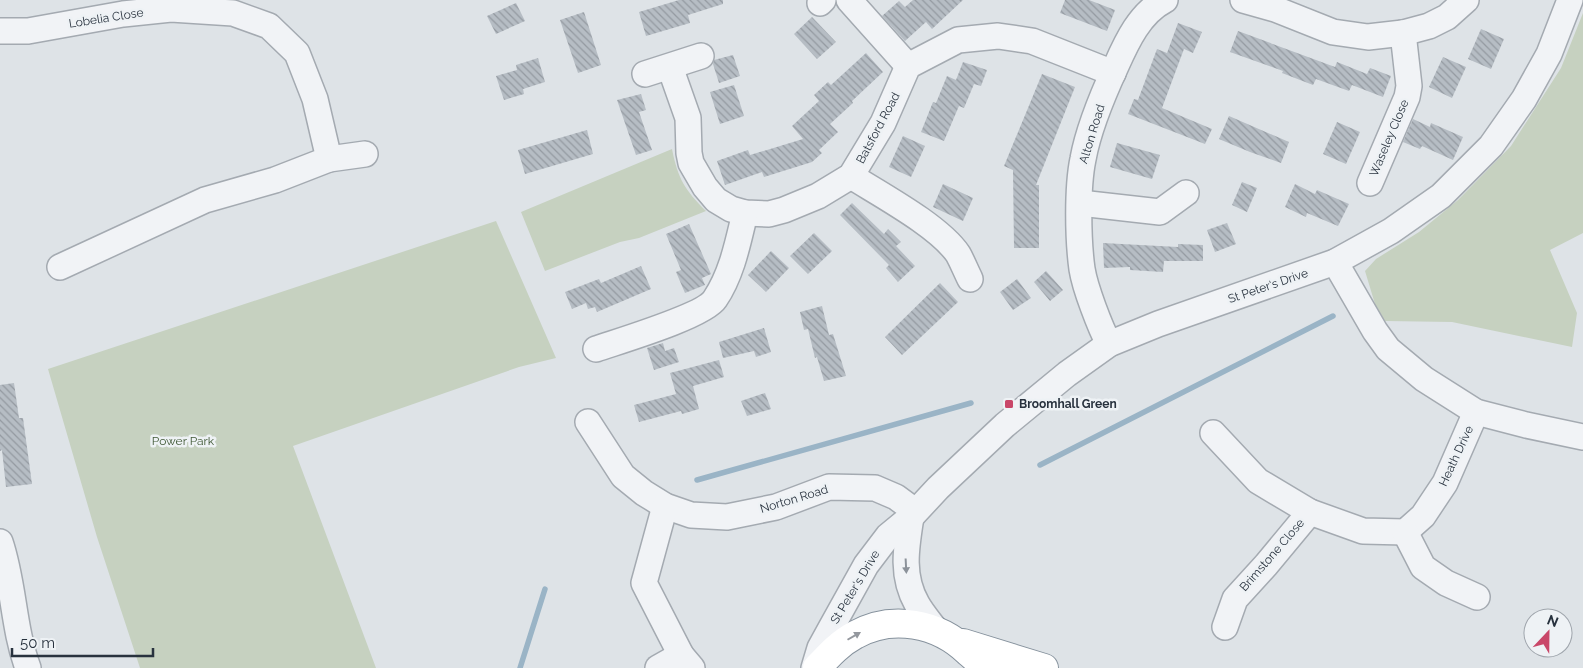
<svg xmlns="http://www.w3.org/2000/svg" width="1583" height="668" viewBox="0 0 1583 668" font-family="Raleway,sans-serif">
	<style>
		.green { fill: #c6d1c0 }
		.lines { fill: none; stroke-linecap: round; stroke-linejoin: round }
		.stream { stroke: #9ab4c6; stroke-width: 5.5 }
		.building { fill: url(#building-back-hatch) }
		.minor-casing { stroke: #a4aab1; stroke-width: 28 }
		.highway-casing { stroke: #86929d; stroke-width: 30 }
		.minor { stroke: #f1f3f6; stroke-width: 25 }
		.highway { stroke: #fff; stroke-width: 28 }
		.oneway { fill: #8c929a }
		.oneway2 { fill: #94989e }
		.poi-dot { fill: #c94769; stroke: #eef2f5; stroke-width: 2 }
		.labels { text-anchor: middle; stroke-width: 5; stroke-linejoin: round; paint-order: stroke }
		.street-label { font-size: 12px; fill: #28323e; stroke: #eef2f5 }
		.poi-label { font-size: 12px; font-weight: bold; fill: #28323e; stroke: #eef2f5; text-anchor: start }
		.park-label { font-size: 12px; fill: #405936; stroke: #eef2f5 }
	</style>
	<defs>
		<pattern id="building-back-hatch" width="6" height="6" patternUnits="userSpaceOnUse" patternTransform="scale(1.25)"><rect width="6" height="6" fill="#b6bdc4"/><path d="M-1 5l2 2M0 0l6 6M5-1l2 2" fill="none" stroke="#949aa1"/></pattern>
	</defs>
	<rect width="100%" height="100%" fill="#dee3e7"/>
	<!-- green -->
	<g class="green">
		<path d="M1583 13V233L1550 250 1577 313 1572 347 1452 322 1385 321 1375 304 1365 271 1376 259 1419 232 1458 200 1511 146 1561 68Z"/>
		<path d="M672 149C678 179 685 190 706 211L639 238 620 242 545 271 521 212Z"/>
		<path d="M496 221 556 358 519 367 293 446 376 668H140L97 537 48 369Z"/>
	</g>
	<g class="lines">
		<!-- stream -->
		<g class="stream">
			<path d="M1040 465 1333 316"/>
			<path d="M697 480 971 403"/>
			<path d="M520 668 545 589"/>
		</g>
	</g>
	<!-- building -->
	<g class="building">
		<path d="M679 0H723V4L688 15 690 23 646 36 639 12Z"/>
		<path d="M913 0H963L932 29 926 22 905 41 882 16 899 1 905 7Z"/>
		<path d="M1065 0H1089L1115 10 1107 31 1060 13Z"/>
		<path d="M516 3 525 21 496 34 487 16Z"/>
		<path d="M584 12 601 65 578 73 560 20Z"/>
		<path d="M812 17 836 42 817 59 794 34Z"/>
		<path d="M1178 23 1202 32 1193 53 1184 49 1162 108 1212 129 1205 144 1128 114 1134 99 1138 100 1157 49 1167 53Z"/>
		<path d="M1481 29 1504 39 1491 69 1468 59Z"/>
		<path d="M1238 31 1335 67 1337 62 1367 74 1370 68 1391 76 1383 97 1352 85 1349 91 1316 79 1313 85 1282 73 1283 71 1230 52Z"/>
		<path d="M866 53 883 72 852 101 853 103 830 124 838 132 819 150 822 153 812 162 764 177 762 172 725 185 717 161 748 150 750 155 803 139 792 126 819 101 814 95 828 82 831 85Z"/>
		<path d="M733 55 740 76 719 83 713 64 714 60Z"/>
		<path d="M1443 57 1466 67 1452 98 1429 87Z"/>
		<path d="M538 58 545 82 523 89 524 94 504 100 496 76 517 70 516 65Z"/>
		<path d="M963 62 987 70 981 86 974 84 964 108 959 106 944 141 921 132 933 102 936 103 947 76 956 80Z"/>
		<path d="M1042 74 1075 87 1036 185H1039V248H1014L1013 170 1004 166Z"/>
		<path d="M734 85 744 116 720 124 710 92Z"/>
		<path d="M641 94 646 110 639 112 652 150 636 155 617 100Z"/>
		<path d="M1229 116 1289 142 1281 163 1250 152 1219 139Z"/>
		<path d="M1413 119 1430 127 1431 123 1463 137 1453 160 1422 146 1420 149 1403 142Z"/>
		<path d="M1337 122 1360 132 1346 164 1323 154Z"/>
		<path d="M587 130 593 154 525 174 518 150Z"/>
		<path d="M903 136 925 146 911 177 889 167Z"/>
		<path d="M1117 143 1160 155 1152 179 1110 167Z"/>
		<path d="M1242 182 1257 188 1247 212 1232 205Z"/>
		<path d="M943 184 973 198 963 221 933 207Z"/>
		<path d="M1295 184 1315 194 1317 190 1349 204 1338 226 1307 213 1306 217 1285 207Z"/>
		<path d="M852 203 884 234 888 229 901 242 896 246 915 266 898 282 886 268 889 265 840 215Z"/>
		<path d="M1227 223 1236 244 1215 252 1207 230Z"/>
		<path d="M689 224 711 274 702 278 705 285 685 293 676 272 681 270 666 234Z"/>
		<path d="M814 233 832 251 808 274 790 256Z"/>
		<path d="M1103 243 1178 247V244L1203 245V261H1164L1163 272 1130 270V267L1104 268Z"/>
		<path d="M771 251 789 268 766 292 748 275Z"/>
		<path d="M641 266 651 289 597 312 595 307 588 309 586 303 572 309 565 292 599 279 601 283Z"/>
		<path d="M1046 271 1063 290 1050 301 1034 282Z"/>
		<path d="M1017 279 1031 298 1013 310 1000 292Z"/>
		<path d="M940 283 958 302 902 355 885 337Z"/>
		<path d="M822 306 829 335 833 334 846 376 824 381 817 357 815 358 808 329 804 330 800 312Z"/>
		<path d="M764 328 771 352 756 357 754 351 723 358 719 342Z"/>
		<path d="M663 343 665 351 674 348 679 362 654 370 647 348Z"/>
		<path d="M719 360 724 377 693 386 699 409 682 414 681 411 639 422 634 405 676 394 670 373Z"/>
		<path d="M14 383 19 418H23L32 484 6 487 2 450 0 451V385Z"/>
		<path d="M765 393 771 409 747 416 741 401Z"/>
	</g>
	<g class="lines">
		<!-- minor casing -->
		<g class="minor-casing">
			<g id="minor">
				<path d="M849 0 908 66"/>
				<path d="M1243 0 1275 9 1333 32 1368 37 1403 33 1429 26 1447 17 1466 0"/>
				<path d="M820 3 823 0"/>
				<path d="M0 31H28L123 14 171 9 233 13 269 26 297 53 315 99 329 159 275 180 205 200 60 267"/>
				<path d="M670 67 688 118 689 153 691 163 705 187 716 200 731 209 745 213 769 214 784 210 818 196 851 176 883 123 908 66 958 40 998 36 1032 41 1113 73"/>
				<path d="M645 74 701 56"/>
				<path d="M329 159 365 154"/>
				<path d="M851 176C881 195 939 226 958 254 962 261 966 271 970 279"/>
				<path d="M1370 183 1407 97 1409 86 1403 33"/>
				<path d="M1080 203 1160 212 1186 193"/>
				<path d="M1335 262 1375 331 1388 349 1424 379 1476 412 1526 425 1583 437"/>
				<path d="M1109 344C1100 327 1085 288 1082 269 1078 240 1077 188 1083 159 1088 131 1104 92 1116 66 1127 41 1140 13 1165 0"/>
				<path d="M596 349C619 341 704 316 715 299 732 274 738 242 745 213"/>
				<path d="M588 422 623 476 644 493 665 506 691 515 727 517 776 507 829 487 875 488 896 497 915 511"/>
				<path d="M1213 433 1258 481 1310 512 1363 531 1405 532 1423 516 1445 483 1476 412"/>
				<path d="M665 506 644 583 681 655 692 668"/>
				<path d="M911 517C906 548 901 576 917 604 922 613 929 621 935 629"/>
				<path d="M1405 532 1423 567 1446 583 1477 597"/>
				<path d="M0 542C14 583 13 628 28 668"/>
				<path d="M1225 627 1235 599 1266 565 1310 512"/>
				<path d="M658 668 681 655"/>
				<path d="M814 668 820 648 831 628 866 565 888 536 911 517 938 488 1005 425 1067 374 1109 344 1158 324 1335 262 1391 231 1441 196 1491 146 1524 99 1549 54 1570 0"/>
			</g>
		</g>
		<!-- highway casing -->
		<g class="highway-casing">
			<g id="highway">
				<path d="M963 643 1044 668"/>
				<path d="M817 668C829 655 840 643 855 635 892 614 938 623 968 652 974 657 980 662 985 668"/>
			</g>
		</g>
		<!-- minor -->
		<use href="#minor" class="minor"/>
		<!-- highway -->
		<use href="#highway" class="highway"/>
	</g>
	<!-- one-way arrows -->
	<defs><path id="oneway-solid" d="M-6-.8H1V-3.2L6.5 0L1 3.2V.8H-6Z" transform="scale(1.25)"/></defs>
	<use class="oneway" href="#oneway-solid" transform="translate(906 566) rotate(87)"/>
	<use class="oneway2" href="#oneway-solid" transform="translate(854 636) rotate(-30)"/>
	<!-- markers -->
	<rect class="poi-dot" x="1004" y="399" width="10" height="10" rx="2.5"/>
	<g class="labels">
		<!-- street labels -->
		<g class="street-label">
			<text transform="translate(106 18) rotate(-9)" y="4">Lobelia Close</text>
			<text transform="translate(878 128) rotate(-62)" y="4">Batsford Road</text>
			<text transform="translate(1092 134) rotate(-73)" y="4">Alton Road</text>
			<text transform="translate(1389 138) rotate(-67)" y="4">Waseley Close</text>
			<text transform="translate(1268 286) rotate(-19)" y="4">St Peter's Drive</text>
			<text transform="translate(1456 456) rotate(-65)" y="4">Heath Drive</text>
			<text transform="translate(794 499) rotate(-17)" y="4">Norton Road</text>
			<text transform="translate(1272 555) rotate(-49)" y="4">Brimstone Close</text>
			<text transform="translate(855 587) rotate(-59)" y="4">St Peter's Drive</text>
		</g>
		<!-- poi labels -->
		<g class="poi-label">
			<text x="1019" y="408">Broomhall Green</text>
		</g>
		<!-- park labels -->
		<g class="park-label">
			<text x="183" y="445">Power Park</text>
		</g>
	</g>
	<!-- north arrow -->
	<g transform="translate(1548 633) rotate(22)"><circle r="24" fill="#eef2f5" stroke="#9fa5ac"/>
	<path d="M0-4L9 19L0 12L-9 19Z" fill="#c94769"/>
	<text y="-8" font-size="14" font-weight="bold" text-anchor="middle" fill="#28323e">N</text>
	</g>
	<!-- scale -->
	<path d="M12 648v8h141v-8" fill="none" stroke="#28323e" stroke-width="2.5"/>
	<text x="20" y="648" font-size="15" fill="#28323e" stroke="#eef2f5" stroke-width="4" paint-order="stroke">50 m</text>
</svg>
